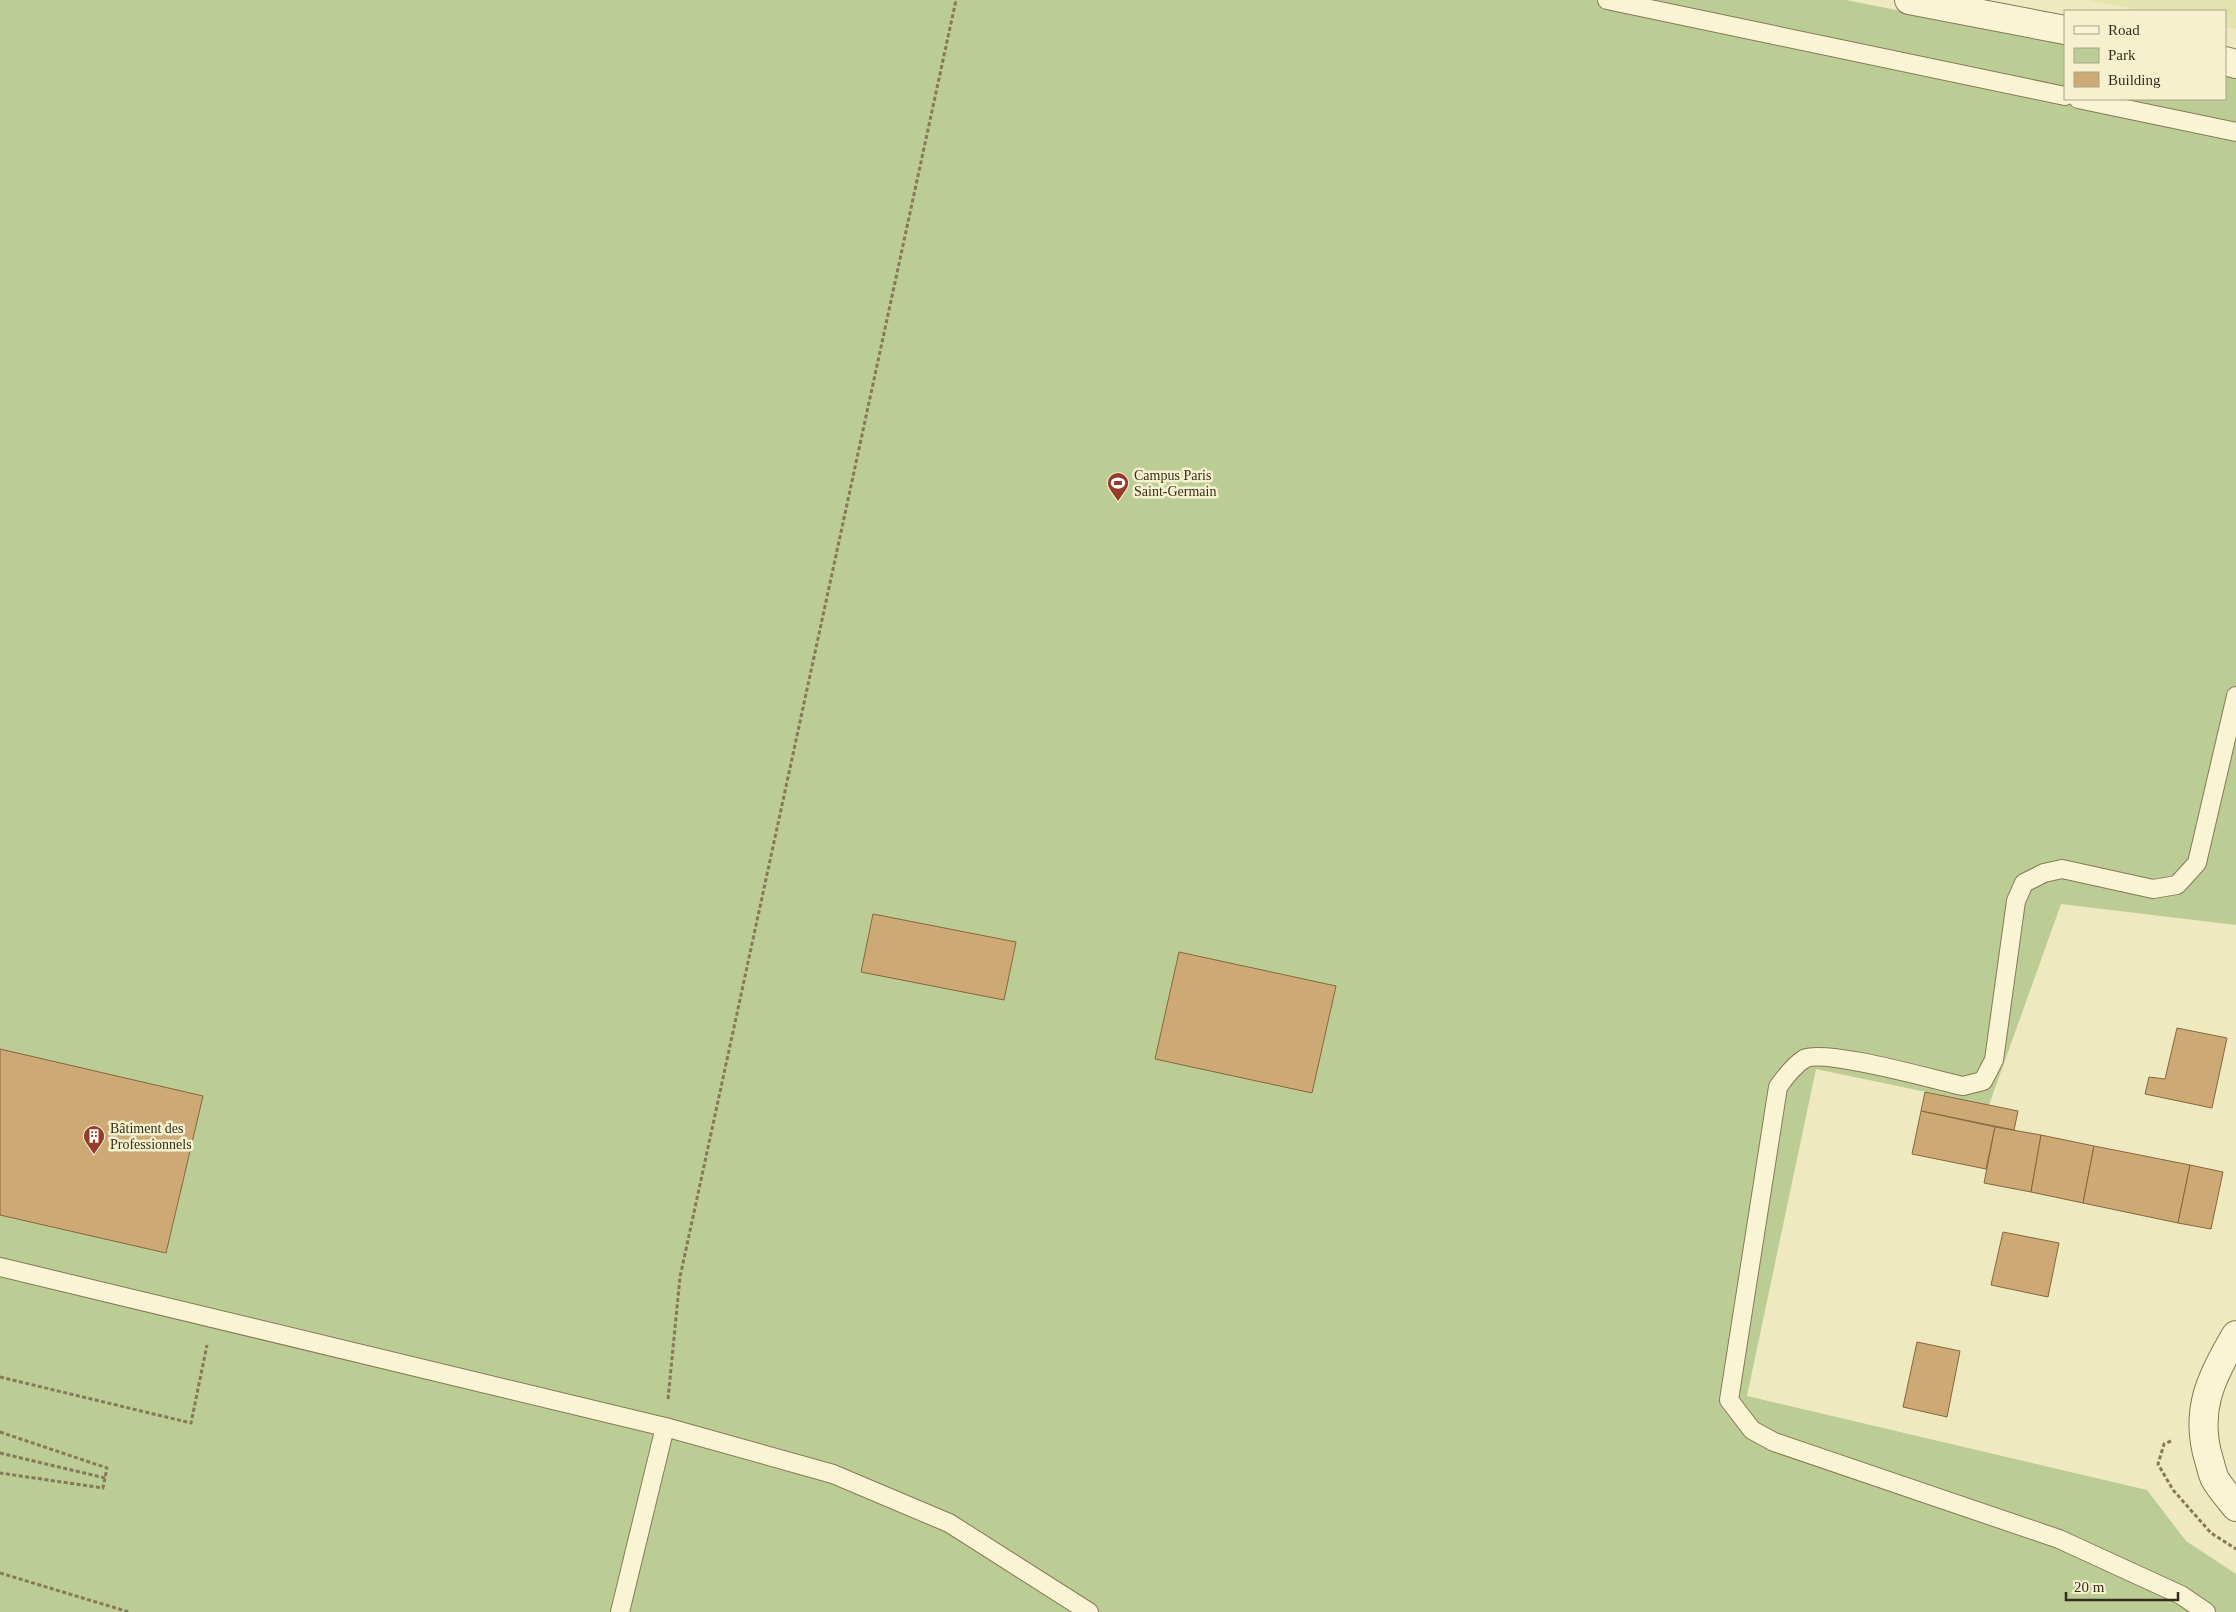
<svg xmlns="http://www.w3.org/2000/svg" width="2236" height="1612" viewBox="0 0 2236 1612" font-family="Georgia,serif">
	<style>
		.farmland { fill: #e3e4ad }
		.green { fill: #bbcc94 }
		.building { fill: #cda975; stroke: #86673d }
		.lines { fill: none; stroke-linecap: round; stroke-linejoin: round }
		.service-casing { stroke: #877958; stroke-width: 20 }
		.minor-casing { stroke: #877958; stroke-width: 30 }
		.path { stroke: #877958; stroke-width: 3; stroke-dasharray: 4 2.5; stroke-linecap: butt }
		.service { stroke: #f9f4d3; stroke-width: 18 }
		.minor { stroke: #f9f4d3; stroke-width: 28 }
		.labels { text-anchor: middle; stroke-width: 5; stroke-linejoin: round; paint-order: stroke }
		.poi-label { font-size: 14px; fill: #362e1c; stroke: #f5f1cf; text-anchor: start }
	</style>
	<rect width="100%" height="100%" fill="#eee9bf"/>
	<!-- farmland -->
	<path class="farmland" d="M2089 0H2236V29L2225 27V11H2145Z"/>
	<!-- green -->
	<path class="green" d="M0 0H1846L2065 44V99H2225V75L2236 76V925L2061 904 1989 1105 1816 1069 1747 1396 2147 1490 2186 1541 2236 1574V1612H0Z"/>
	<!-- building -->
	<g class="building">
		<path d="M873 914 1016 942 1004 1000 861 972Z"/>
		<path d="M1179 952 1336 986 1312 1093 1155 1059Z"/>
		<path d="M2177 1028 2227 1038 2212 1108 2145 1094 2149 1077 2165 1079Z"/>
		<path d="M0 1049 203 1096 166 1253 0 1215Z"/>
		<path d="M1925 1092 2018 1111 2014 1130 1921 1111Z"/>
		<path d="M1921 1111 1995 1127 1986 1169 1912 1154Z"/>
		<path d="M1995 1127 2041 1135 2031 1192 1984 1183Z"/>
		<path d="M2041 1135 2094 1146 2083 1203 2031 1192Z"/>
		<path d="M2094 1146 2190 1165 2178 1223 2083 1203Z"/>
		<path d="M2190 1165 2223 1172 2211 1229 2178 1223Z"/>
		<path d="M2003 1232 2059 1243 2048 1297 1991 1285Z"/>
		<path d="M1917 1342 1960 1351 1947 1417 1903 1407Z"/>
	</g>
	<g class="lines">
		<!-- service casing -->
		<g class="service-casing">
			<g id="service">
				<path d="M1607 0 2065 96"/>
				<path d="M2078 99 2236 132"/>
				<path d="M0 1267 665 1427 833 1474 949 1523 1089 1612"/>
				<path d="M620 1612 665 1427"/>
				<path d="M2206 1612 2181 1595 2059 1539 1774 1442 1752 1430 1729 1400 1778 1087C1785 1077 1793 1066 1804 1059 1824 1048 1935 1080 1963 1086L1983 1081 1994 1060 2016 901 2024 883 2044 873 2062 869 2153 889 2177 885 2197 863 2236 696"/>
			</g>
		</g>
		<!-- minor casing -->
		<g class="minor-casing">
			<g id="minor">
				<path d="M1909 0 2065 30"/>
				<path d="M2225 61 2236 64"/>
				<path d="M2236 1335C2211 1377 2194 1411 2209 1460 2211 1466 2212 1473 2215 1479 2220 1488 2229 1498 2236 1507"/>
			</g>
		</g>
		<!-- path -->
		<g class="path">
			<path d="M0 1377 191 1423 207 1345"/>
			<path d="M668 1399 680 1277 956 0"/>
			<path d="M0 1432 107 1468 103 1488 0 1473"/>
			<path d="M2171 1441 2164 1444 2158 1464 2173 1490 2211 1533 2236 1549"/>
			<path d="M0 1453 105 1478"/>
			<path d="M0 1573 129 1612"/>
		</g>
		<!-- service -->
		<use href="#service" class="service"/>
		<!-- minor -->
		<use href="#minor" class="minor"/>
	</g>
	<!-- icons -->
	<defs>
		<g id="stadium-pin" transform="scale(1.125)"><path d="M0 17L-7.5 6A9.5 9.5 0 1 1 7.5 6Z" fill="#963b27" stroke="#f5f1cf"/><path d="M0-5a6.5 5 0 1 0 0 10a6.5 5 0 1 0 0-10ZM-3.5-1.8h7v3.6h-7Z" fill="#fff"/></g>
		<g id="building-pin" transform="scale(1.125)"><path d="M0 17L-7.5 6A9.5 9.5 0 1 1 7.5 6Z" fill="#963b27" stroke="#f5f1cf"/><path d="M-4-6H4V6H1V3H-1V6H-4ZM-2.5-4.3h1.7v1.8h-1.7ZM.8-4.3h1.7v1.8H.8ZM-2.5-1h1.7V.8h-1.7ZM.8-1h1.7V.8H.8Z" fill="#fff"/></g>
	</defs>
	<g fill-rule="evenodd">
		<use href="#stadium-pin" x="1118" y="483"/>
		<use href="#building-pin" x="94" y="1136"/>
	</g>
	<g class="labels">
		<!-- poi labels -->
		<g class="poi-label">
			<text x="1134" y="480">Campus Paris<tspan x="1134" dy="16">Saint-Germain</tspan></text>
			<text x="110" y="1133">Bâtiment des<tspan x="110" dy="16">Professionnels</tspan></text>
		</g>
	</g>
	<!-- legend -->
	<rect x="2064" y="10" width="162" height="90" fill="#f5f1cf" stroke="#a9a387"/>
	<rect x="2074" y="26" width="25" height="8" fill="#f9f4d3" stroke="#a9a387"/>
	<text x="2108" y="35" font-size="15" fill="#362e1c">Road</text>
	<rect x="2074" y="48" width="25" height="15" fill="#bbcc94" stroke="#a9a387"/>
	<text x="2108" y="60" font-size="15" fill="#362e1c">Park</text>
	<rect x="2074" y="72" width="25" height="15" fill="#cda975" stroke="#a9a387"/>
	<text x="2108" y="85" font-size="15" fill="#362e1c">Building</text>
	<!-- scale -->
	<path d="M2066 1592v8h112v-8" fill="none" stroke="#362e1c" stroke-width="2.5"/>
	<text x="2074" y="1592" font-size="15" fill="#362e1c" stroke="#f5f1cf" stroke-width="4" paint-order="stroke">20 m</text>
</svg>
